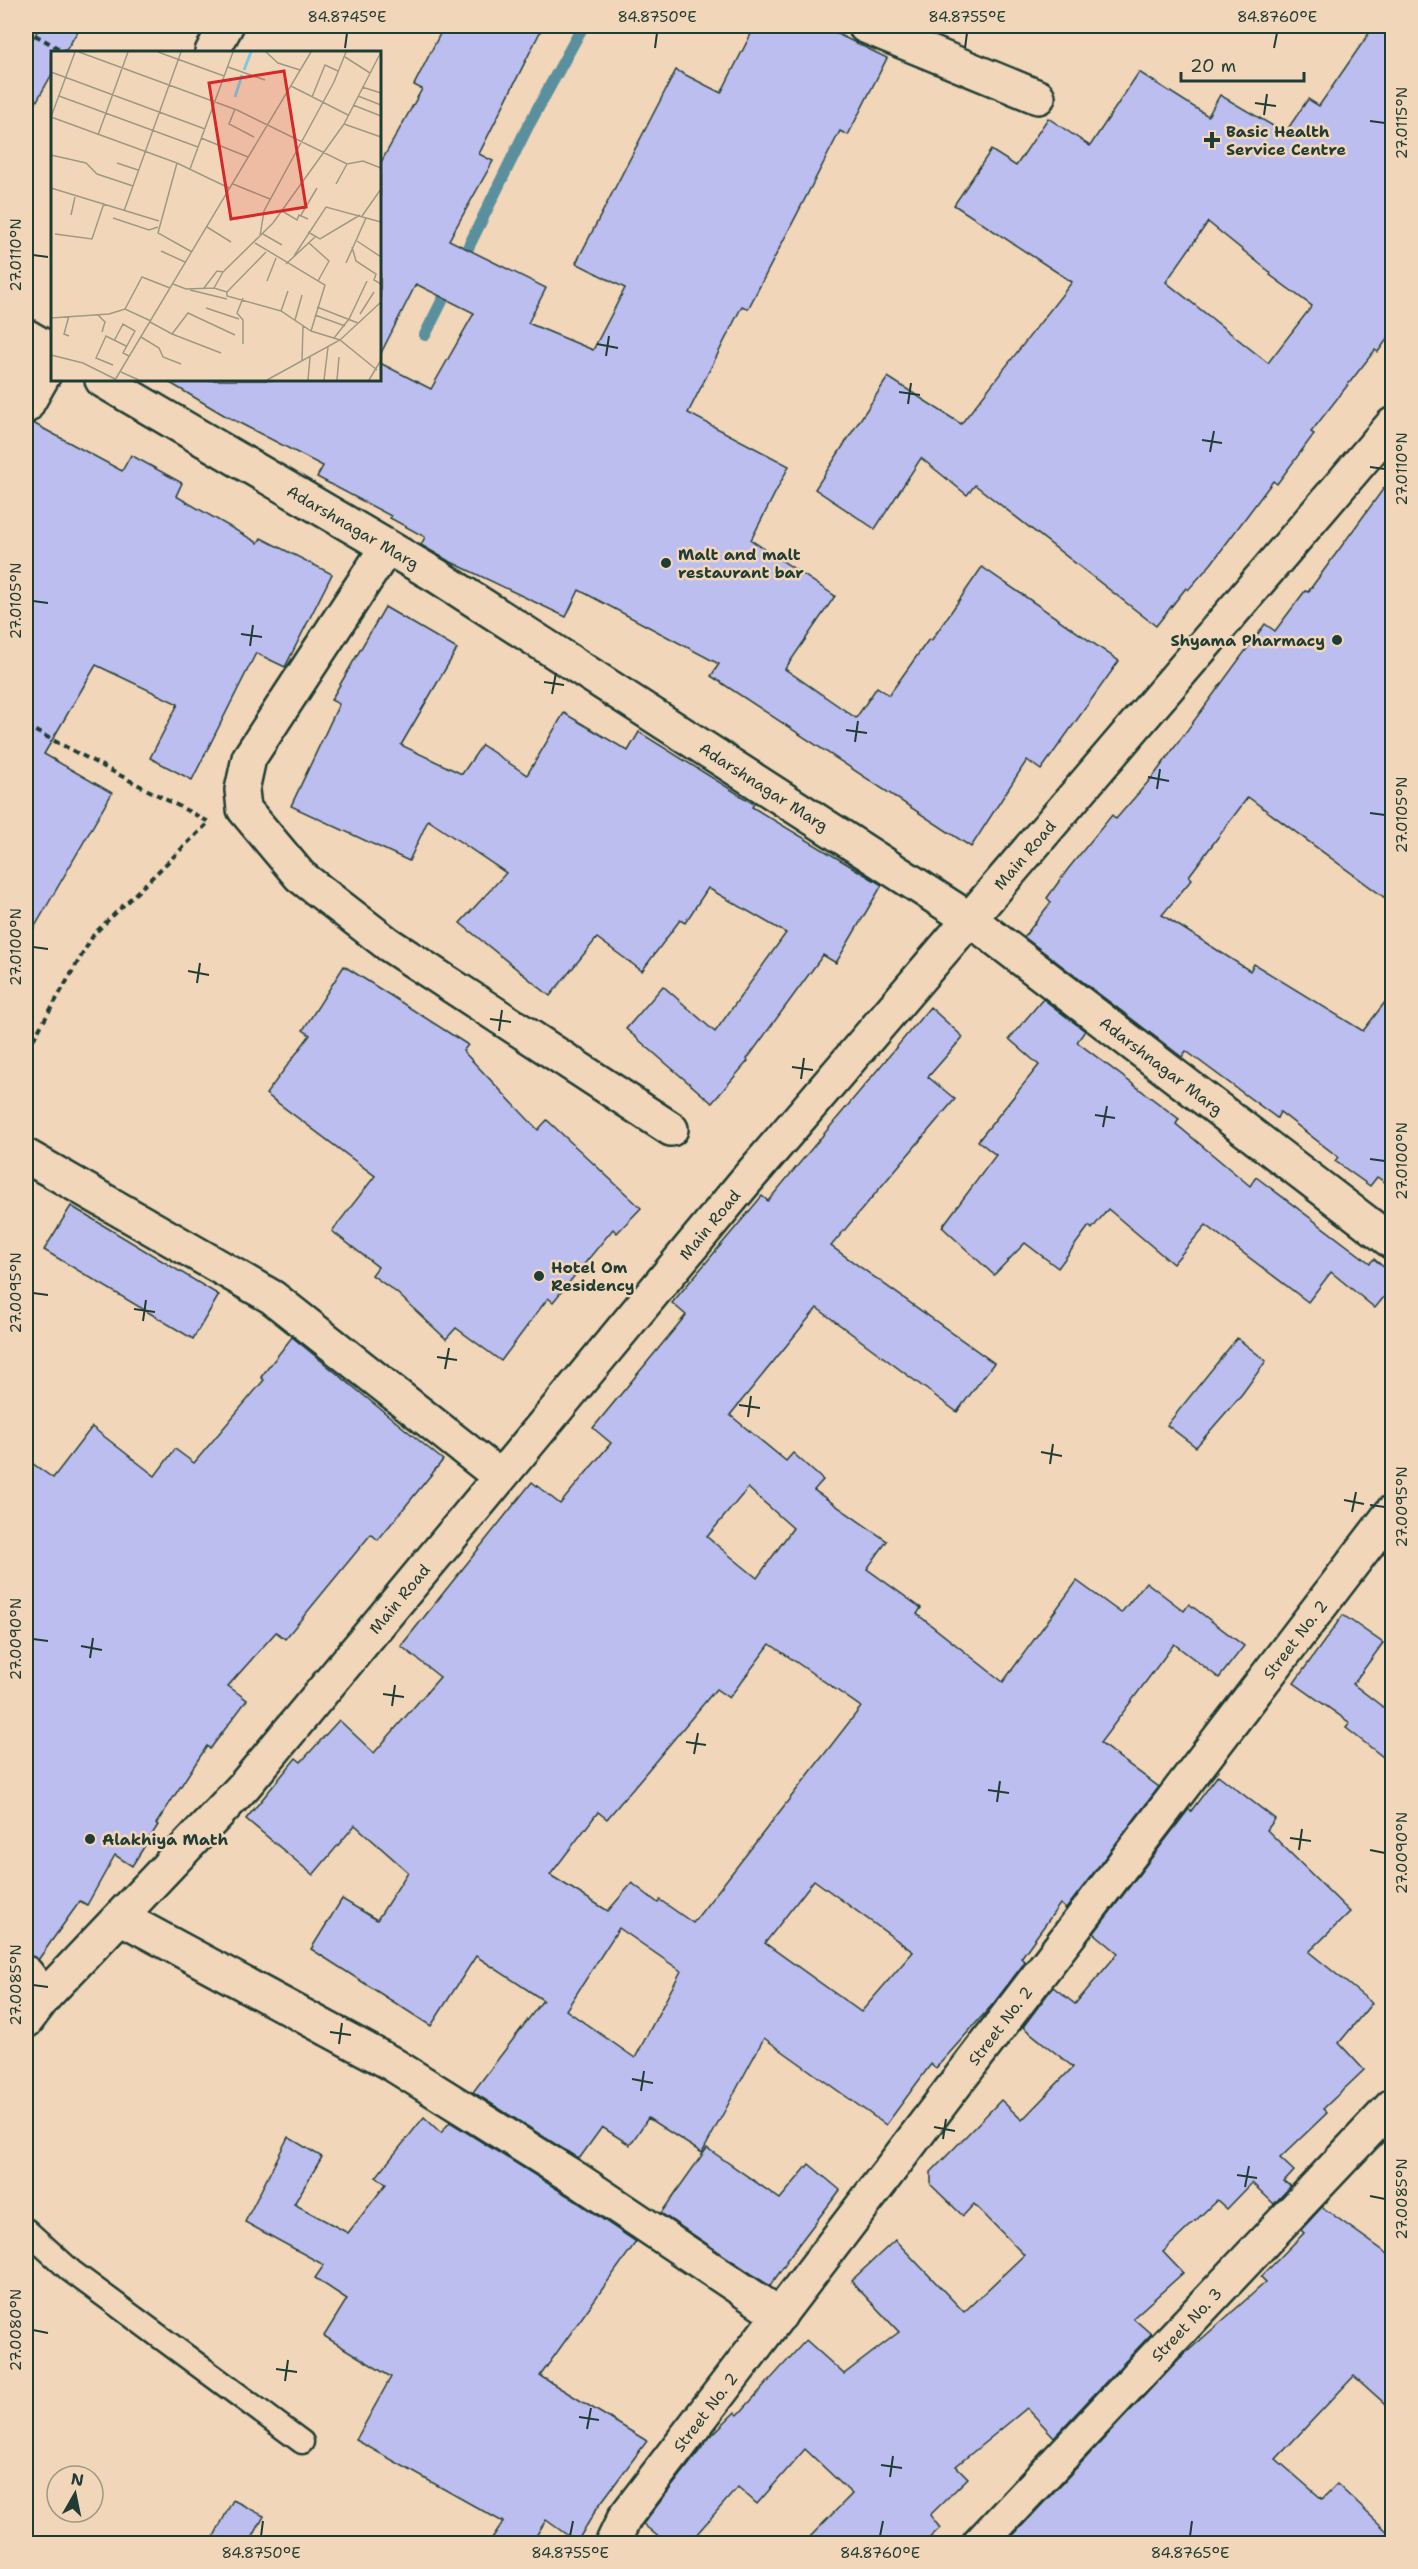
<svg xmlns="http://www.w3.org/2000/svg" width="1418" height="2569" viewBox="0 0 1418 2569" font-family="'Shantell Sans',sans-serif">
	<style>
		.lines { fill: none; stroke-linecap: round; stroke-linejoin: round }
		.stream { stroke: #5a909d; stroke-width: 12 }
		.building { fill: #bdbef0; stroke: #1f3d34; stroke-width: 1.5; fill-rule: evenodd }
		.service-casing { stroke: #1f3d34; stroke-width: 27 }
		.minor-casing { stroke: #1f3d34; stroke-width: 38 }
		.tertiary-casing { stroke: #1f3d34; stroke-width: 38 }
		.primary-casing { stroke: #1f3d34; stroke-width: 38 }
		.path { stroke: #1f3d34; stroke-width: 4; stroke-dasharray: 6 4.5; stroke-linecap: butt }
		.service { stroke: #f2d6b9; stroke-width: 22 }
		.minor { stroke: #f2d6b9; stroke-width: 33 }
		.tertiary { stroke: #f2d6b9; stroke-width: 33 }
		.primary { stroke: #f2d6b9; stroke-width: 33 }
		.ticks { fill: none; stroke: #1f3d34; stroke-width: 2 }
		.poi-dot { fill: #1f3d34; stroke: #f2d6b9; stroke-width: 2 }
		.labels { text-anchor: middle; stroke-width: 5; stroke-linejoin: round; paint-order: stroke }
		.poi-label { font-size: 16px; font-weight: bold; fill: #1f3d34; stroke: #f2d6b9; text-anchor: start }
		.street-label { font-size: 16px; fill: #1f3d34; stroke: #f2d6b9 }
		.inset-river { fill: none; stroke: #82c8e3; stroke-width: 3 }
		.inset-road { fill: none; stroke: #9e9984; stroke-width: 1.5 }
		.view { fill: #d62828; fill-opacity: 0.15; stroke: #d62828; stroke-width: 3 }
		.inset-edge { fill: none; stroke: #1f3d34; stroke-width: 3 }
		.neatline { fill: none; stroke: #1f3d34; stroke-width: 2 }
		.ticks-label { font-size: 15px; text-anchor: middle; fill: #1f3d34 }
	</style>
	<rect width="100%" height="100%" fill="#f2d6b9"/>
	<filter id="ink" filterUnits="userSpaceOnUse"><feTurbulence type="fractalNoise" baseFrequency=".0167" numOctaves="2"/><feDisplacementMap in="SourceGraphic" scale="12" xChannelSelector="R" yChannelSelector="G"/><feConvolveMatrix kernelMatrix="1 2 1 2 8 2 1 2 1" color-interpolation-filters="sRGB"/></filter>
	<g filter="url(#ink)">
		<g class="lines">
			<!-- stream -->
			<g class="stream">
				<path d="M461 262 527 128 583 26"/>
				<path d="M425 335 451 283"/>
			</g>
		</g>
		<!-- building -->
		<g class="building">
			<path d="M40 26H81L65 52H52V74L26 120V51Z"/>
			<path d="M444 26H543L479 154 493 161 449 240 546 288 528 323 593 350 625 288 576 263 676 70 721 93 755 26H821L887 58 848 135 840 131 748 309 742 306 688 413 789 466 751 540 835 596 785 669 856 718 877 687 889 695 929 639 931 641 982 567 1119 661 1041 770 1027 760 971 847 711 676 719 664 579 590 566 617 447 560 421 545 425 537 390 518 391 516 317 477 323 466 224 415 165 380H380V363L431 389 474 313 416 284 380 355V164L422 89 414 85Z"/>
			<path d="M1374 26H1392V332L1378 352 1375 350 1311 432 1314 434 1277 484 1273 481 1211 564 1188 590 1186 588 1156 626 975 485 967 495 921 458 875 529 815 489 888 377 961 424 1072 282 954 205 991 150 1016 166 1048 118 1090 146 1139 72 1208 116 1220 95 1285 133 1308 99 1319 106ZM1208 222 1271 273 1270 275 1312 306 1268 363 1166 282Z"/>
			<path d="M33 423 122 471 131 455 182 483 176 496 258 543 261 538 332 574 285 667 256 653 192 780 150 758 178 704 96 665 44 754 112 793 26 942V425Z"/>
			<path d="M1392 477V903L1248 797 1189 876 1192 879 1162 915 1250 971 1254 964 1363 1031 1392 993V1187L1377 1177 1370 1186 1335 1161 1338 1157 1280 1112 1277 1118 1186 1051 1182 1057 1178 1054 1024 937 1051 902 1047 898 1068 869 1112 815 1116 819 1155 774 1265 624 1275 631 1305 591 1308 592Z"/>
			<path d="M385 607 457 649 401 745 462 774 482 745 527 775 564 713 628 751 639 732 754 804 752 807 882 885 836 963 823 955 747 1059 748 1061 712 1103 626 1029 663 986 715 1032 786 933 708 888 685 923 680 920 642 971 597 938 550 996 460 923 506 873 428 820 409 861 291 806 339 704 331 700Z"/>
			<path d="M344 966 468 1045 463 1051 538 1130 547 1120 641 1208 617 1233 613 1229 553 1302 548 1298 501 1361 456 1328 446 1339 397 1293 372 1275 378 1267 332 1231 375 1176 266 1094 310 1035 303 1030Z"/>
			<path d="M1043 999 1085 1031 1077 1042 1179 1119 1176 1124 1250 1186 1256 1177 1370 1263 1374 1259 1392 1274V1287L1375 1308 1331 1272 1308 1302 1206 1225 1173 1264 1108 1209 1092 1229 1089 1226 1058 1268 1025 1243 994 1275 942 1227 996 1155 978 1141 1039 1065 1009 1039Z"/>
			<path d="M930 1007 963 1037 928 1077 955 1099 831 1246 994 1363 957 1412 817 1308 730 1415 786 1461 793 1453 823 1480 814 1490 887 1541 867 1569 921 1608 917 1614 1003 1682 1077 1581 1121 1613 1146 1582 1184 1611 1189 1604 1244 1646 1219 1678 1174 1644 1100 1743 1159 1787 1066 1909 1060 1904 1021 1958 1025 1962 993 2004 936 2068 931 2064 886 2125 764 2038 702 2153 648 2118 630 2145 602 2127 579 2159 473 2092 543 2000 476 1956 431 2026 311 1949 342 1899 377 1920 408 1872 355 1825 313 1875 246 1819 296 1758 301 1762 339 1720 374 1753 440 1677 401 1646 532 1482 560 1504 611 1443 593 1428 686 1315 672 1303 762 1196 768 1201ZM748 1488 793 1528 757 1578 707 1537ZM770 1644 861 1707 693 1923 660 1900 658 1903 632 1883 608 1911 550 1875 598 1812 607 1819 716 1689 729 1698ZM814 1880 913 1952 861 2012 765 1943ZM619 1928 681 1971 635 2058 566 2010Z"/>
			<path d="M71 1206 219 1295 193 1339 44 1250Z"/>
			<path d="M292 1337 443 1460 378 1540 371 1534 285 1639 276 1632 228 1686 247 1700 210 1749 207 1746 156 1824 158 1825 132 1866 115 1855 87 1905 80 1901 38 1960 26 1955V1459L53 1478 92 1427 155 1476 175 1449 194 1463 264 1380 261 1377Z"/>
			<path d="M1237 1338 1266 1361 1242 1394 1196 1447 1167 1425Z"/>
			<path d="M1343 1615 1383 1643 1353 1684 1392 1714V1764L1346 1728 1350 1723 1294 1683Z"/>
			<path d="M1218 1775 1275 1819 1267 1830 1350 1912 1309 1952 1372 2003 1339 2043 1364 2070 1323 2109 1327 2113 1280 2158 1294 2171 1284 2182 1291 2186 1274 2204 1252 2183 1227 2209 1217 2200 1163 2252 1183 2273 1133 2318 1151 2334 1054 2437 1027 2408 956 2466 968 2478 930 2515 940 2528 923 2544H803L852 2494 805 2449 757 2504 738 2487 688 2544H667L643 2524 710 2437 735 2412 738 2415 806 2340 844 2374 899 2332 851 2281 895 2240 964 2312 1024 2255 974 2204 963 2216 931 2185V2172L1001 2100 1022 2120 1073 2067 1023 2027 1053 1987 1075 2004 1118 1953 1094 1933 1189 1809 1191 1811Z"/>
			<path d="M424 2117 441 2133 450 2122 568 2196 636 2242 540 2376 647 2441 597 2508 577 2542 546 2520 531 2544H488L503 2522 356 2440 391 2377 324 2336 347 2299 315 2278 324 2265 245 2222 288 2137 322 2157 294 2204 348 2233 386 2184 376 2177Z"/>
			<path d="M707 2148 780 2199 809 2164 840 2190 786 2261 787 2262 770 2286 661 2213Z"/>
			<path d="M1322 2207 1392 2257V2410L1354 2376 1276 2459 1322 2499 1337 2484 1392 2536V2544H1005L1179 2359 1266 2282 1261 2277 1304 2233 1301 2230Z"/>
			<path d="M233 2500 264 2516 249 2544H210Z"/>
		</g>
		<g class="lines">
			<!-- service casing -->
			<g class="service-casing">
				<path id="service" d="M26 2230 71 2271 302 2442"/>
			</g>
			<!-- minor casing -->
			<g class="minor-casing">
				<g id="minor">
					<path d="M865 26 1038 97"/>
					<path d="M212 52 226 26"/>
					<path d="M26 406 52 360"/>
					<path d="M387 547 249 758 242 790 244 809 300 876 388 944 671 1129"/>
					<path d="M26 1156 272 1297 499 1476"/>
					<path d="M122 1918 389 2062 578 2180 780 2315"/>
					<path d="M26 1973 44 1997"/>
					<path id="s1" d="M612 2544 625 2517 1392 1512"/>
				</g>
			</g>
			<!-- tertiary casing -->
			<g class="tertiary-casing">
				<g id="tertiary">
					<path d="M26 336 52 351"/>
					<path id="s2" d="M102 380 437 576 971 920 1392 1242"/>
					<path id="s3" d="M979 2544 1392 2106"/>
				</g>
			</g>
			<!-- primary casing -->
			<g class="primary-casing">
				<g id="primary">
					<path id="s4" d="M26 2021 44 1997 244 1786 744 1183 1392 425"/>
				</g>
			</g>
			<!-- path -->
			<g class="path">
				<path d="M26 30 65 52"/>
				<path d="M26 726 209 822 94 934 26 1052"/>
			</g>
			<!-- service -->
			<use href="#service" class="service"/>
			<!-- minor -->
			<use href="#minor" class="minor"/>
			<!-- tertiary -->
			<use href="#tertiary" class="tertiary"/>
			<!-- primary -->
			<use href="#primary" class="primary"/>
		</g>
	</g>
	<!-- ticks -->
	<path class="ticks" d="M345 48 347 33M655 48 657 33M965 48 967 33M1274 48 1277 33M1255 103 1276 106M1264 115 1267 94M1370 121 1385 123M33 255 48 257M597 344 618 348M606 356 609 336M899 392 920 395M908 404 911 383M1202 440 1222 443M1210 452 1214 431M1370 467 1385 469M33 601 48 603M241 634 262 637M250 646 253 625M544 682 564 685M552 694 556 673M846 730 867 733M855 742 858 721M1148 777 1169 781M1157 789 1160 769M1370 813 1385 815M33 947 48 949M188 971 209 975M197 983 200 963M490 1019 511 1022M499 1031 502 1010M792 1067 813 1070M801 1079 804 1058M1095 1115 1115 1118M1103 1127 1107 1106M1370 1159 1385 1161M33 1293 48 1295M134 1309 155 1312M143 1321 146 1300M437 1357 457 1360M445 1369 449 1348M739 1405 760 1408M748 1417 751 1396M1041 1452 1062 1456M1050 1464 1053 1444M1344 1500 1364 1504M1370 1505 1385 1507M1352 1512 1356 1492M33 1639 48 1641M81 1646 102 1650M90 1658 93 1638M383 1694 404 1697M392 1706 395 1685M686 1742 706 1745M694 1754 698 1733M988 1790 1009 1793M997 1802 1000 1781M1290 1838 1311 1841M1299 1850 1302 1829M1370 1850 1385 1853M33 1985 48 1987M330 2032 351 2035M339 2044 342 2023M632 2079 653 2083M641 2091 644 2071M934 2127 955 2131M943 2139 946 2119M1237 2175 1257 2178M1245 2187 1249 2166M1370 2196 1385 2199M33 2330 48 2333M276 2369 297 2372M285 2381 288 2360M579 2417 599 2420M587 2429 591 2408M881 2465 902 2468M890 2477 893 2456M261 2536 263 2521M570 2536 573 2521M880 2536 883 2521M1190 2536 1192 2521"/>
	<!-- markers -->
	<g class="poi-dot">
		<path d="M1209 131h6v6h6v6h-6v6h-6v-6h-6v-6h6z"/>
		<circle cx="666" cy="563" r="6"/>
		<circle cx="1337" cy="640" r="6"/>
		<circle cx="539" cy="1276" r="6"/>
		<circle cx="90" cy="1839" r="6"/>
	</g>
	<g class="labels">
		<!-- poi labels -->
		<g class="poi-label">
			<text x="1226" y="137">Basic Health<tspan x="1226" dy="18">Service Centre</tspan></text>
			<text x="678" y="560">Malt and malt<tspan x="678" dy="18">restaurant bar</tspan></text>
			<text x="1325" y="646" text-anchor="end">Shyama Pharmacy</text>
			<text x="551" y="1273">Hotel Om<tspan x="551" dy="18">Residency</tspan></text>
			<text x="102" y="1845">Alakhiya Math</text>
		</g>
		<!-- street labels -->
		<g class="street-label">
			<text dy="6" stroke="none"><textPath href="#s2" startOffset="291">Adarshnagar Marg</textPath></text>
			<text dy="6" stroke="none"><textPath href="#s2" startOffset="777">Adarshnagar Marg</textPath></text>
			<text dy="6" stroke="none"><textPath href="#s4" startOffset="1536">Main Road</textPath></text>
			<text dy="6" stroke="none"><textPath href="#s2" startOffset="1263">Adarshnagar Marg</textPath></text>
			<text dy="6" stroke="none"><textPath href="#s4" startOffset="1050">Main Road</textPath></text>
			<text dy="6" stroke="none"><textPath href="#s4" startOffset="564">Main Road</textPath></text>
			<text dy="6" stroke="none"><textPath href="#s1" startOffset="1134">Street No. 2</textPath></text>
			<text dy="6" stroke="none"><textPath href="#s1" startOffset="648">Street No. 2</textPath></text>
			<text dy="6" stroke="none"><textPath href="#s3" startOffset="302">Street No. 3</textPath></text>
			<text dy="6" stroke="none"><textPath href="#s1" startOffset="162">Street No. 2</textPath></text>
		</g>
	</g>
	<!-- overview -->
	<g transform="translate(51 51)">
		<rect width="330" height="330" fill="#f2d6b9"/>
		<path class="inset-river" d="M193 19 200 1M184 46 191 24"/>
		<path class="inset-road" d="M28 1 186 59 296 113 312 110 330 117M107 1 173 25M215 1 227 12 249 19M294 6 319 22M177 16 214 29M0 21 154 78M240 35 297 64M311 36 330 42M8 45 147 96M307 45 330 54M261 46 274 14 287 20M302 54 330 65M184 58 178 73 203 86M0 66 126 112 178 137M0 66 24 1M293 73 330 86M47 84 77 1M150 87 197 106M0 104 35 112 46 123 82 135M66 112 87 119M126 112 107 182 141 201M139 118 182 1M182 133 219 148M285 133 296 113M0 137 108 170M73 160 130 1M231 160 246 169 248 164 257 168M20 164 24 146M250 164 266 137M311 165 330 138M62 167 98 179 107 176M156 176 180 191M257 181 269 188 309 164M4 183 41 188 53 152M212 183 231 194M209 185 213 160 283 31 295 1M306 190 330 206M204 192 274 234 260 280M258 192 278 210 267 230M301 196 305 210 325 223 323 229 330 233M110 200 134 211M243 205 275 156 330 171M295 212 315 167M235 213 264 186M216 230 225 207M122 233 135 238 163 237 176 241V245L230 260 260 280 289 289 326 319M153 237 166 220 172 221 222 172 293 73 330 1M163 237 172 221M139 239 176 248M176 241 215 201M192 247 186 262 192 269V293M266 256 307 272M155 257 188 268M74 258 91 226 119 237M230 260 237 240M309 263 323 241M47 264 54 271 51 281M264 264 294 275M0 267 58 263 74 258 100 270M244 269 251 244M99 271 121 283 137 262 184 284M121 283 170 302M18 285 13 283 18 265M90 286 108 297 112 306 130 313M283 287 298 268 316 230M63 290 72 273 84 280 72 302 78 305M0 304 32 312 64 328M251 311 252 274M62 314 45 307 55 285 75 295M70 321 88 329M64 329 260 1M216 329 289 289 330 251M257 329 259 306M273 329 277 296M286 329 288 306M318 329 330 309"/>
		<path class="view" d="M233 20 255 156 180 168 158 32Z"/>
		<rect width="330" height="330" class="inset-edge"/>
	</g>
	<!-- margin -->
	<rect width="1418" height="2569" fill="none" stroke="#f2d6b9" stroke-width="66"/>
	<!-- north arrow -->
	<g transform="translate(75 2494) rotate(9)"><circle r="28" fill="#f2d6b9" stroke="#9e9984" stroke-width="1.5"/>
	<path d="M0-4.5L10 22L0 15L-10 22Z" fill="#1f3d34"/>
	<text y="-9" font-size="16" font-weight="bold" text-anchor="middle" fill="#1f3d34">N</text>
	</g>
	<!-- scale -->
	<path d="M1181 72v9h123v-9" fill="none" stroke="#1f3d34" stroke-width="3"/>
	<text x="1190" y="72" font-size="18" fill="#1f3d34" stroke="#f2d6b9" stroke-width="4.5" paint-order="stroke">20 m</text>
	<rect x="33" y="33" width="1352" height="2503" class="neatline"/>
	<g class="ticks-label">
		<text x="347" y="22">84.8745°E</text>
		<text x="657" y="22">84.8750°E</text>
		<text x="967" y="22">84.8755°E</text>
		<text x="1277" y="22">84.8760°E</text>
		<text transform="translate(1402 123) rotate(-90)" y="5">27.0115°N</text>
		<text transform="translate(16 255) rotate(-90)" y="5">27.0110°N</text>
		<text transform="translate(1402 469) rotate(-90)" y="5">27.0110°N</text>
		<text transform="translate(16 601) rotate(-90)" y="5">27.0105°N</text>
		<text transform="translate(1402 815) rotate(-90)" y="5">27.0105°N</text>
		<text transform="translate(16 947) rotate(-90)" y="5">27.0100°N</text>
		<text transform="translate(1402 1161) rotate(-90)" y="5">27.0100°N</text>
		<text transform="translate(16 1293) rotate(-90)" y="5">27.0095°N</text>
		<text transform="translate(1402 1507) rotate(-90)" y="5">27.0095°N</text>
		<text transform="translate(16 1639) rotate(-90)" y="5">27.0090°N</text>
		<text transform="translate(1402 1853) rotate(-90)" y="5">27.0090°N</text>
		<text transform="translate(16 1985) rotate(-90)" y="5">27.0085°N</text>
		<text transform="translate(1402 2199) rotate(-90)" y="5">27.0085°N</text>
		<text transform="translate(16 2330) rotate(-90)" y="5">27.0080°N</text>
		<text x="261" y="2558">84.8750°E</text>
		<text x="570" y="2558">84.8755°E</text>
		<text x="880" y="2558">84.8760°E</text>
		<text x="1190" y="2558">84.8765°E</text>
	</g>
</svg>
